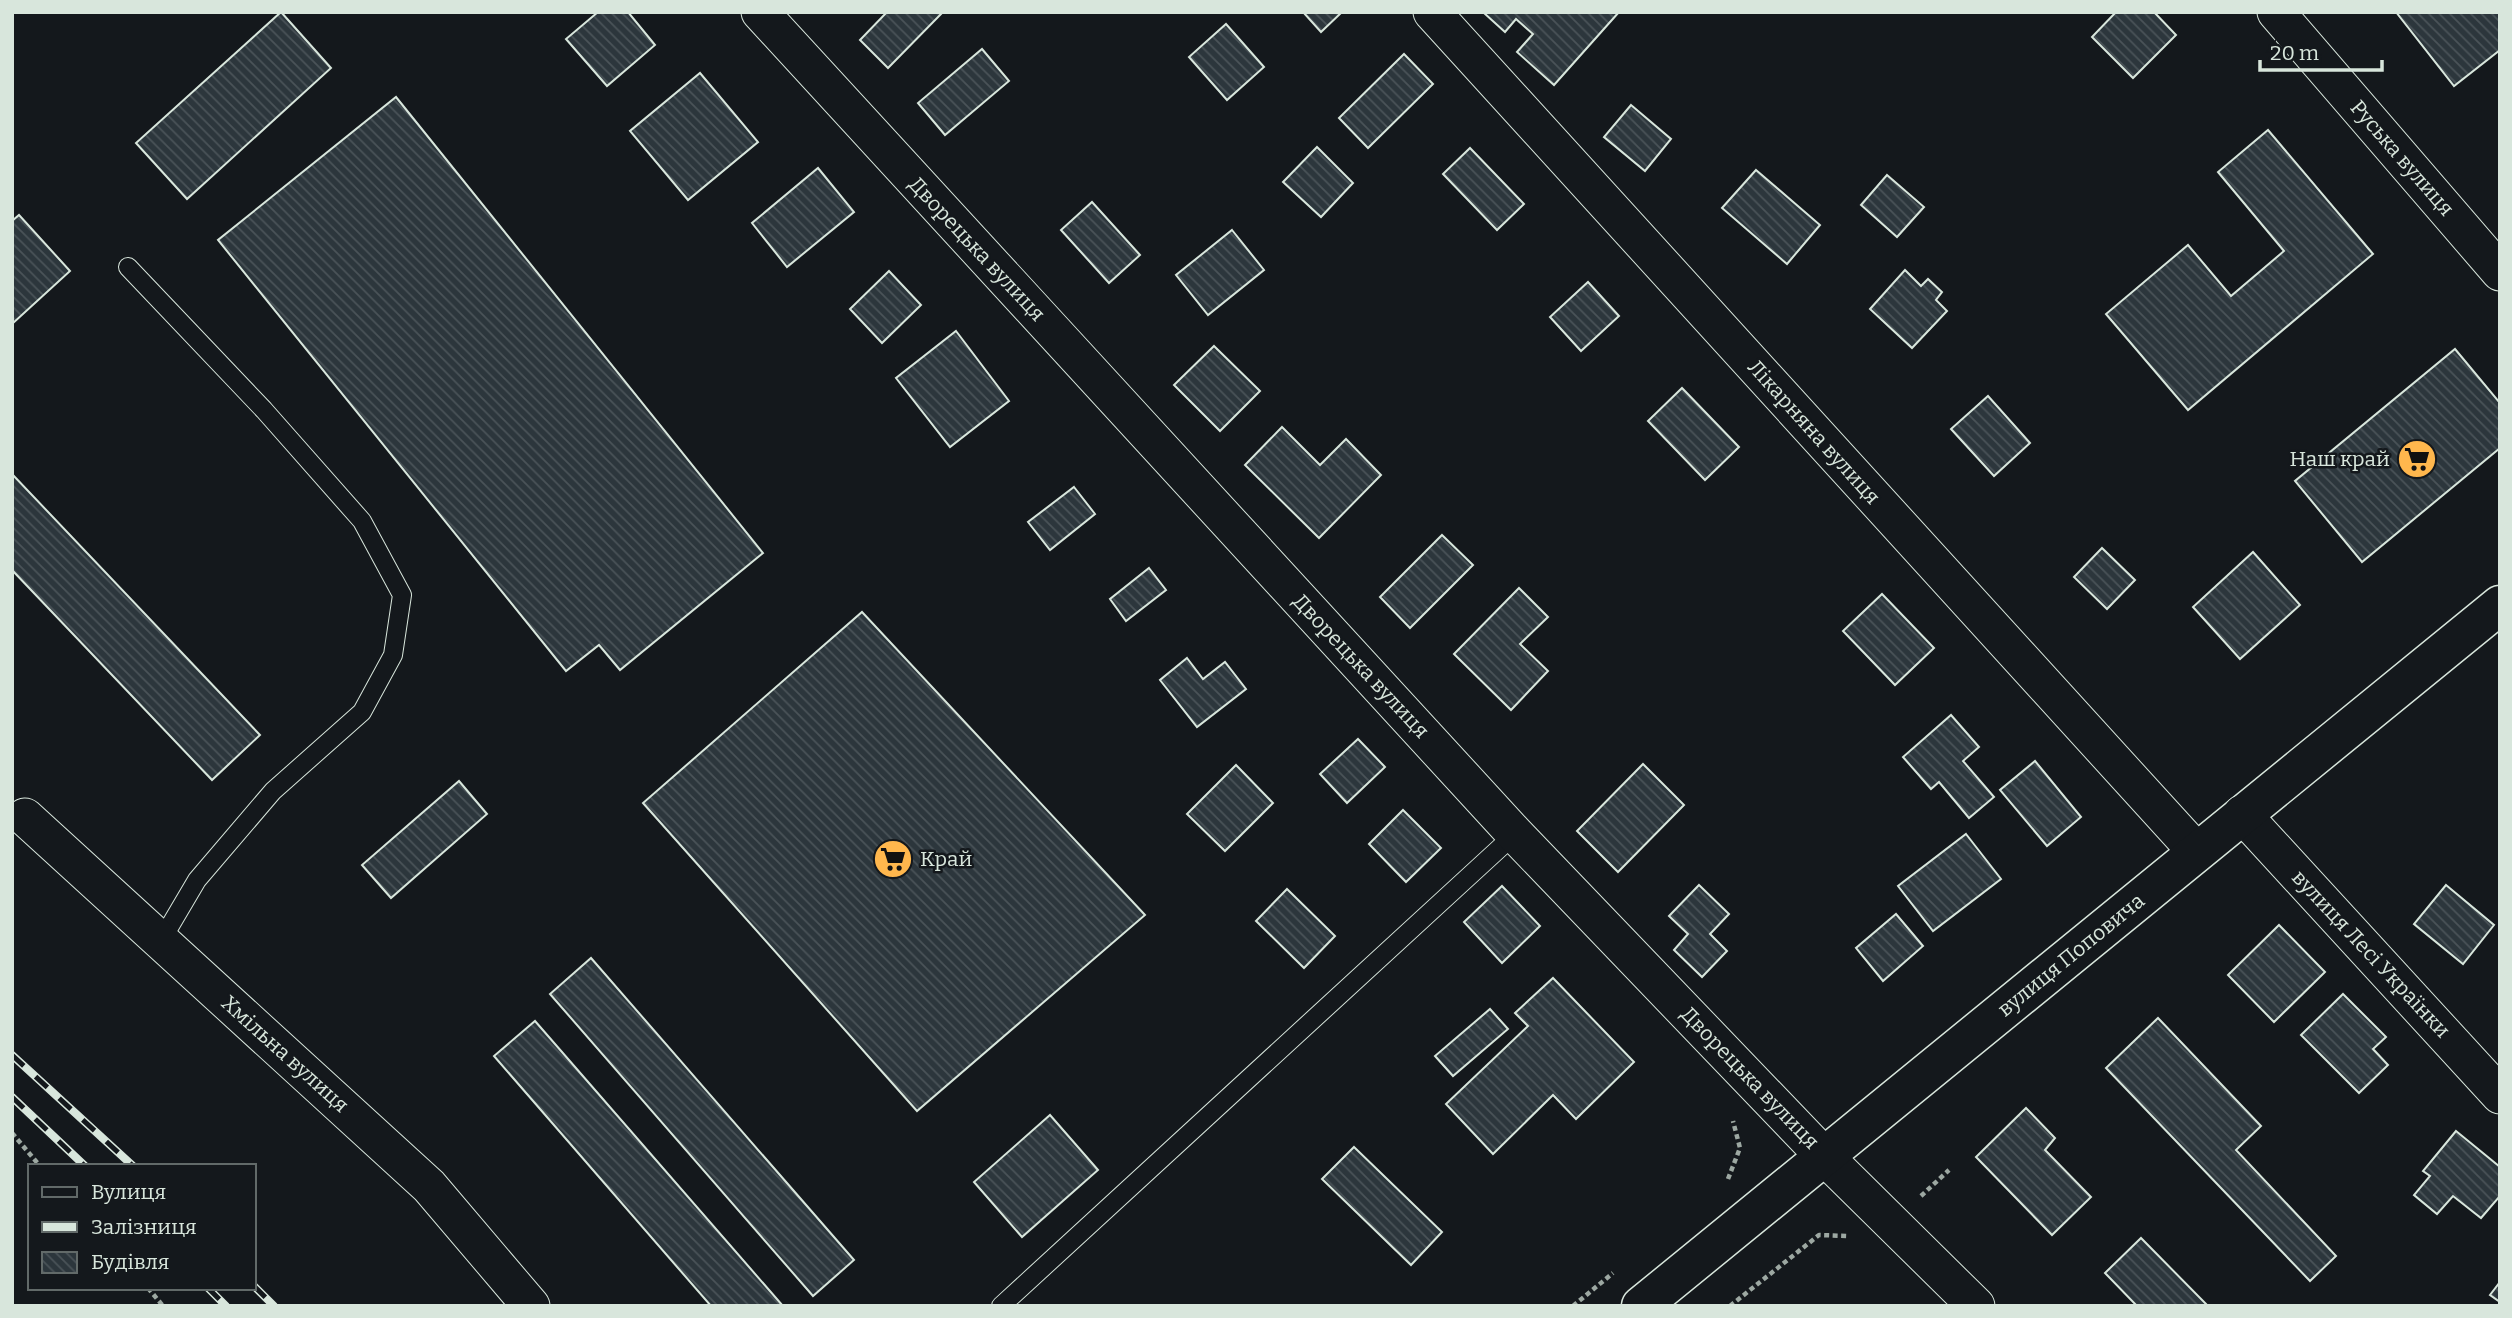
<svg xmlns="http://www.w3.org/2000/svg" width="2512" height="1318" viewBox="0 0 2512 1318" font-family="Bitter,serif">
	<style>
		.building { fill: url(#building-back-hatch); stroke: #d8e6dc; stroke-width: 2 }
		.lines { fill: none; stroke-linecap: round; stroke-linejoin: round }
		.lane-casing { stroke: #d8e6dc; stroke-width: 20 }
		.street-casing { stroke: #d8e6dc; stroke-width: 39 }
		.secondary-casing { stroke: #d8e6dc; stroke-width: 41 }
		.path { stroke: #9da8a2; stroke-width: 4.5; stroke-dasharray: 5 3.5; stroke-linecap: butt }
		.lane { stroke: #14181c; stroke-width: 18 }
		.street { stroke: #14181c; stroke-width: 37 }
		.secondary { stroke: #14181c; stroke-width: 38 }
		.rail-casing { stroke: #d8e6dc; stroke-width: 8 }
		.rail { stroke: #14181c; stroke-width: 5; stroke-dasharray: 16; stroke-linecap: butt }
		.labels { text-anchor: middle; stroke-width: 5; stroke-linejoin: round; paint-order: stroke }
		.street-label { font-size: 21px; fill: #d8e6dc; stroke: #14181c }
		.poi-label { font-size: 21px; fill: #d8e6dc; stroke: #14181c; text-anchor: end }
	</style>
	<defs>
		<pattern id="building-back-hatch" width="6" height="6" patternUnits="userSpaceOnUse" patternTransform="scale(1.75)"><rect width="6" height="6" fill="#2c363c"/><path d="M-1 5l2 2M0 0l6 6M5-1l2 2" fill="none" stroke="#4a5358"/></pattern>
	</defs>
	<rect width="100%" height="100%" fill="#14181c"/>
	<!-- building -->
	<g class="building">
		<path d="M281 12 331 68 187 199 136 143Z"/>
		<path d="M598 12H628L655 45 607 86 566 39Z"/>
		<path d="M887 12H943L888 68 860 40Z"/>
		<path d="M1303 12H1342L1321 32Z"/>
		<path d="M1619 12 1554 85 1517 52 1533 34 1516 19 1505 32 1484 13Z"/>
		<path d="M2116 12H2154L2176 35 2133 78 2092 37Z"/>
		<path d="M2396 12H2500V50L2454 86Z"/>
		<path d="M1226 24 1264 67 1227 100 1189 57Z"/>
		<path d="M982 49 1009 81 945 135 918 103Z"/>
		<path d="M1404 54 1433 84 1368 148 1339 118Z"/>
		<path d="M700 73 758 142 688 200 630 131Z"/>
		<path d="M396 97 763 553 620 670 599 645 566 671 218 240Z"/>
		<path d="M1631 105 1671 139 1645 171 1604 137Z"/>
		<path d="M2268 130 2373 254 2188 410 2106 314 2188 245 2231 296 2284 251 2218 172Z"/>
		<path d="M1317 147 1353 183 1321 217 1283 182Z"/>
		<path d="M1470 148 1524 204 1497 230 1443 174Z"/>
		<path d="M818 168 854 212 787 267 752 223Z"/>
		<path d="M1756 170 1820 225 1787 264 1722 208Z"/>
		<path d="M1887 175 1924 207 1897 237 1861 205Z"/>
		<path d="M1092 202 1140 255 1109 283 1061 230Z"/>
		<path d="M19 215 70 271 12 324V221Z"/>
		<path d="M1232 230 1264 270 1208 315 1176 275Z"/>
		<path d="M1905 270 1921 286 1928 279 1942 292 1936 300 1947 311 1912 348 1870 309Z"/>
		<path d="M889 271 921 305 882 343 850 309Z"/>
		<path d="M1588 282 1619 316 1581 351 1550 317Z"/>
		<path d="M956 331 1009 401 950 447 896 378Z"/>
		<path d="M1214 346 1260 391 1220 431 1174 385Z"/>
		<path d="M2455 349 2500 403V448L2362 562 2295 481Z"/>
		<path d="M1682 388 1739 447 1705 480 1648 421Z"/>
		<path d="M1988 396 2030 443 1994 476 1951 429Z"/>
		<path d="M1282 427 1320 465 1346 439 1381 475 1319 538 1245 465Z"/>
		<path d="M12 474 260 735 212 780 12 570Z"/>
		<path d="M1074 487 1095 514 1050 550 1028 522Z"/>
		<path d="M1442 535 1473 565 1410 628 1380 597Z"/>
		<path d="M2102 548 2135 580 2107 609 2074 577Z"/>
		<path d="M2253 552 2300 605 2240 659 2193 607Z"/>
		<path d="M1149 568 1166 590 1126 621 1110 599Z"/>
		<path d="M1519 588 1548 617 1520 644 1548 671 1511 710 1454 654Z"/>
		<path d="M1882 594 1934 648 1895 685 1843 631Z"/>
		<path d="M862 612 1145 915 917 1111 643 803Z"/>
		<path d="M1187 658 1203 679 1225 662 1246 689 1197 727 1160 680Z"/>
		<path d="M1951 715 1979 747 1963 761 1994 797 1969 818 1939 782 1931 789 1903 757Z"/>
		<path d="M1358 739 1385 767 1347 803 1320 774Z"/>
		<path d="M2035 761 2081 817 2047 846 2000 790Z"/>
		<path d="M1643 764 1684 805 1618 872 1577 831Z"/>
		<path d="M1236 765 1273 803 1225 851 1187 814Z"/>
		<path d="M459 781 487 814 391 898 362 865Z"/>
		<path d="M1403 810 1441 848 1406 882 1369 844Z"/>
		<path d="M1966 834 2001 879 1933 931 1898 886Z"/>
		<path d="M1699 885 1729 914 1710 934 1727 951 1702 977 1674 950 1688 934 1669 916Z"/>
		<path d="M2446 885 2494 925 2463 964 2414 924Z"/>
		<path d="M1502 886 1540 926 1502 963 1464 922Z"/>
		<path d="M1287 889 1335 936 1304 968 1256 921Z"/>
		<path d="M1896 914 1923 946 1883 981 1856 948Z"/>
		<path d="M2279 925 2325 972 2274 1022 2228 975Z"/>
		<path d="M591 958 854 1260 813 1296 550 994Z"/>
		<path d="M1553 978 1634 1062 1576 1119 1553 1095 1493 1154 1446 1104 1528 1026 1515 1013Z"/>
		<path d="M2343 994 2386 1037 2373 1049 2388 1065 2359 1093 2301 1035Z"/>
		<path d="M1490 1009 1508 1029 1453 1076 1435 1056Z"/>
		<path d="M2158 1018 2261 1126 2236 1150 2336 1256 2310 1281 2106 1068Z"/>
		<path d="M535 1021 783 1306H711L494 1056Z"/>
		<path d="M2026 1108 2055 1138 2045 1150 2091 1197 2052 1235 1976 1157Z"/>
		<path d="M1050 1115 1098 1170 1022 1237 974 1182Z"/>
		<path d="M2456 1131 2500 1167V1196L2481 1218 2453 1196 2437 1214 2414 1195 2430 1176 2423 1171Z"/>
		<path d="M1354 1147 1442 1232 1411 1265 1322 1179Z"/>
		<path d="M2141 1238 2208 1306H2137L2105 1273Z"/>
		<path d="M2500 1282V1302L2490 1295Z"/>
	</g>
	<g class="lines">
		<!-- lane casing -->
		<g class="lane-casing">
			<g id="lane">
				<path d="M128 267 264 410 362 521 402 595 393 655 362 712 273 791 197 880 161 941"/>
				<path d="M1001 1306 1515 834"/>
			</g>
		</g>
		<!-- street casing -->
		<g class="street-casing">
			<g id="street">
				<path d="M760 12 1515 834 1825 1157 1976 1306"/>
				<path d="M1432 12 2197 852"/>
				<path d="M2276 12 2500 272"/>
				<path d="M2242 814 2500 1095"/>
				<path d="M25 817 429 1186 531 1306"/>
			</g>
		</g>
		<!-- secondary casing -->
		<g class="secondary-casing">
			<path id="secondary" d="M1641 1306 2500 605"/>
		</g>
		<!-- path -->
		<g class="path">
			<path d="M12 1133 40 1166"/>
			<path d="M1728 1179 1740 1148 1733 1121"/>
			<path d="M1921 1196 1949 1170"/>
			<path d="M148 1288 163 1306"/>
			<path d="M1573 1306 1613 1273"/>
			<path d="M1730 1306 1819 1235 1847 1236"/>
		</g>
		<!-- lane -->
		<use href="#lane" class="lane"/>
		<!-- street -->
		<use href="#street" class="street"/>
		<!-- secondary -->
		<use href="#secondary" class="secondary"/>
		<!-- rail casing -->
		<g class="rail-casing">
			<g id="rail">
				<path d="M12 1055 133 1166"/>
				<path d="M12 1097 85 1166"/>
				<path d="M254 1286 274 1306"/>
				<path d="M208 1288 226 1306"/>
			</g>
		</g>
		<!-- rail -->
		<use href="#rail" class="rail"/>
	</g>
	<!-- icons -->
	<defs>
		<g id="supermarket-disc" transform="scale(2.0125)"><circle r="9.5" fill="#ffb74d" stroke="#14181c"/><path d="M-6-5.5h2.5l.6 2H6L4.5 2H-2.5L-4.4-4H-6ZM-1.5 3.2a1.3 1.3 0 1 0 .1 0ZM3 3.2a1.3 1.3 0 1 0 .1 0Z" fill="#111"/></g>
	</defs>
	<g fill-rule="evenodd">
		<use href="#supermarket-disc" x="2417" y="459"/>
		<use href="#supermarket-disc" x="893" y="859"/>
	</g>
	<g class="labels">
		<!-- street labels -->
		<g class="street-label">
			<text transform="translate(2402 158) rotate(49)" y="7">Руська вулиця</text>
			<text transform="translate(977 249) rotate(47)" y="7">Дворецька вулиця</text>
			<text transform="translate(1814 432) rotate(48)" y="7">Лікарняна вулиця</text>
			<text transform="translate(1361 666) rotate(47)" y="7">Дворецька вулиця</text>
			<text transform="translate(2371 954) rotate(47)" y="7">вулиця Лесі Українки</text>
			<text transform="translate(2071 955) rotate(-39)" y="7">вулиця Поповича</text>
			<text transform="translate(285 1054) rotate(42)" y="7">Хмільна вулиця</text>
			<text transform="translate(1750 1078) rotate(46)" y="7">Дворецька вулиця</text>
		</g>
		<!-- poi labels -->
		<g class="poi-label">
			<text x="2390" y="466">Наш край</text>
			<text x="920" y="866" text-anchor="start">Край</text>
		</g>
	</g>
	<!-- border -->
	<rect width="2512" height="1318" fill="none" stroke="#d8e6dc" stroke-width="28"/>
	<!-- legend -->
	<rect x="28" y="1164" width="228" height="126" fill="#14181c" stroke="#626a69" stroke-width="2"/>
	<rect x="42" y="1187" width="35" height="10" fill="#14181c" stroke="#626a69" stroke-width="2"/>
	<text x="91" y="1199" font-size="21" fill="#d8e6dc">Вулиця</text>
	<rect x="42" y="1222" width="35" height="10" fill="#d8e6dc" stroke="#626a69" stroke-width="2"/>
	<text x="91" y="1234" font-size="21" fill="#d8e6dc">Залізниця</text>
	<rect x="42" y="1252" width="35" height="21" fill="url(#building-back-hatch)" stroke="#626a69" stroke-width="2"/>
	<text x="91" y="1269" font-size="21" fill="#d8e6dc">Будівля</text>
	<!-- scale -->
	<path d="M2260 60v10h122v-10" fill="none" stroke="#d8e6dc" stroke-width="3.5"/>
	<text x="2270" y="60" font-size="21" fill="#d8e6dc" stroke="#14181c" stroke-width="5" paint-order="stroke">20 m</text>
</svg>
